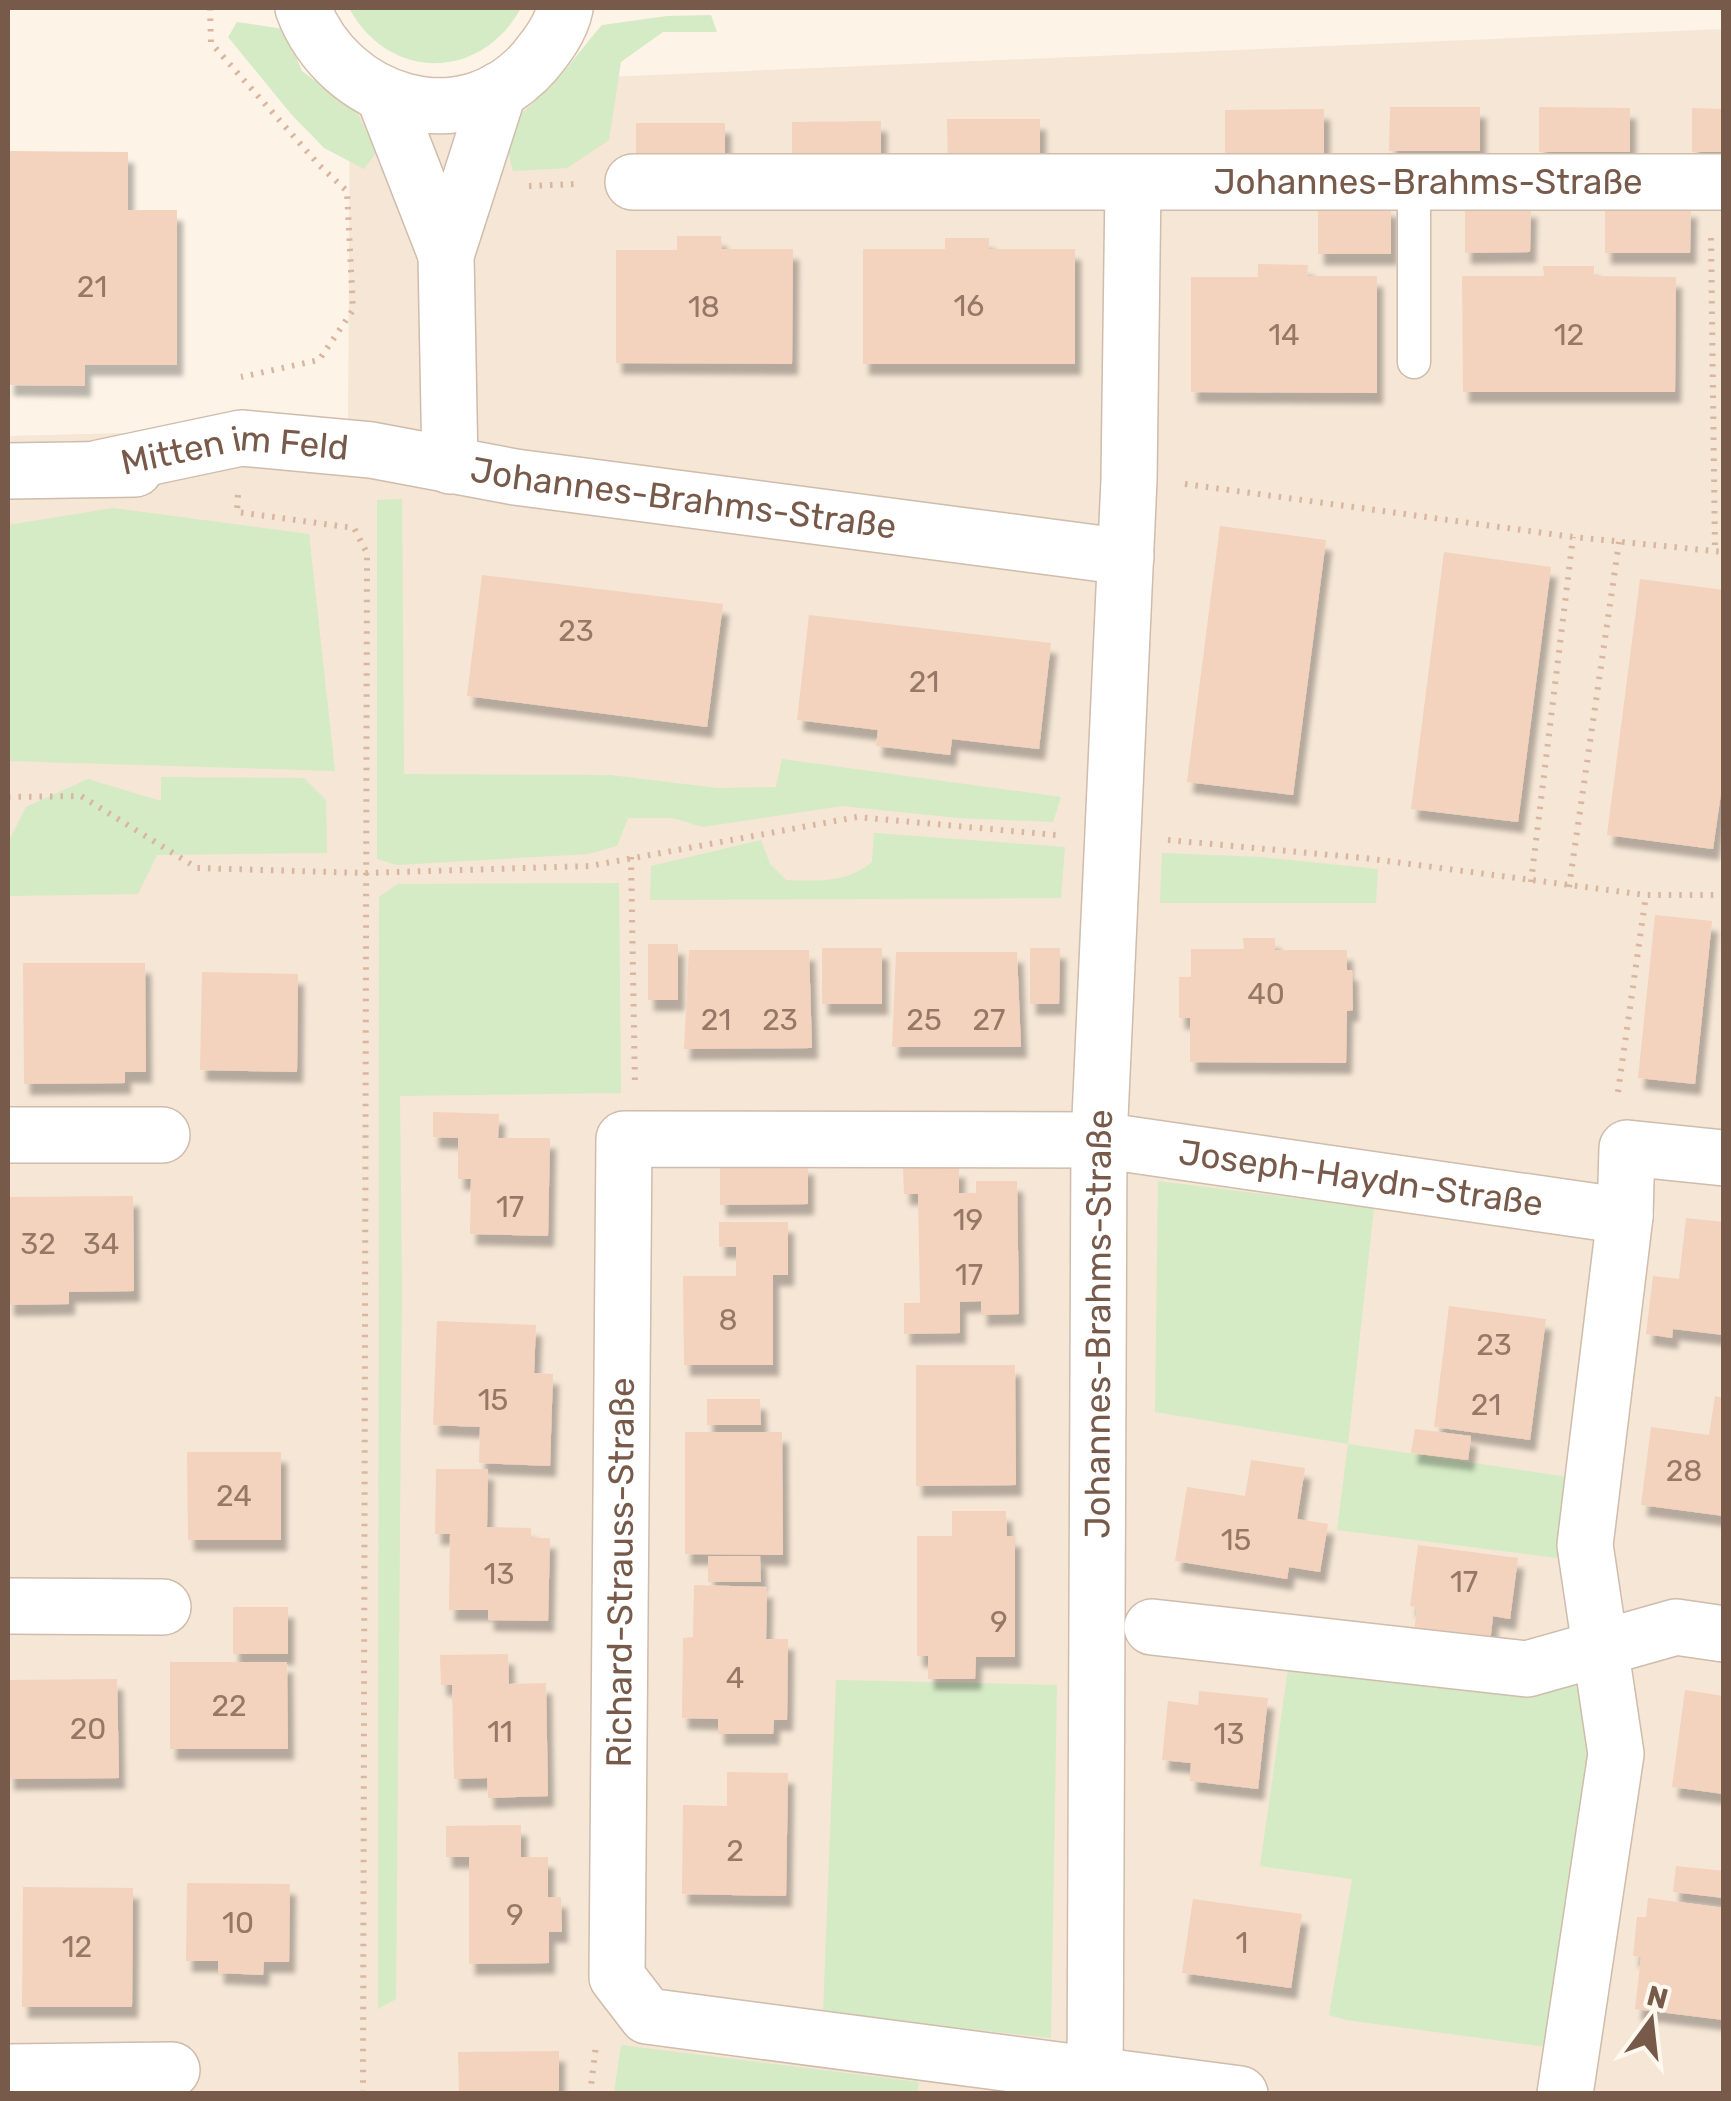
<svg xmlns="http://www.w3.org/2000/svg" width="1731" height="2101" viewBox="0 0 1731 2101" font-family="Rubik,sans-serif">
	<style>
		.residential { fill: #f5e6d5 }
		.green { fill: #d4ebc5 }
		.building { fill: #f3d3be; filter: url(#shadow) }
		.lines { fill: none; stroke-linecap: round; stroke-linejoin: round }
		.service-casing { stroke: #cfbcac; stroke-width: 35 }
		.minor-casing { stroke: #cfbcac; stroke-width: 58 }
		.secondary-casing { stroke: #d5beac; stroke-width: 58 }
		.path { stroke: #d9b6a0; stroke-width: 6; stroke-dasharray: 2.5 8; stroke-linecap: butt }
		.service { stroke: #fff; stroke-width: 32 }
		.minor { stroke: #fff; stroke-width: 55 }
		.secondary { stroke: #fff; stroke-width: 55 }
		.labels { text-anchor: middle; stroke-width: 10; stroke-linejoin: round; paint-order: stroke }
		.number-label { font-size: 30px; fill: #977867 }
		.street-label { font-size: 35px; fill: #785a4a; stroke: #fff8ee }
	</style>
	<defs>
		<filter id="shadow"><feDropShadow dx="6" dy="11" stdDeviation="2.5" flood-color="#0004"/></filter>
	</defs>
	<rect width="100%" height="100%" fill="#fdf4e7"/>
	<!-- residential -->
	<path class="residential" d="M1723 29V2093H8V436L348 427 350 88Z"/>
	<!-- green -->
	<g class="green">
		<path d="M349 8H521C481 81 389 82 349 8Z"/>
		<path d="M711 15 717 32H663L621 62 609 140 567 168 513 171C498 119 521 118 551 86 569 67 585 44 602 25L667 16Z"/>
		<path d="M237 22 284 29 302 71 357 112 376 153 364 169 324 148 291 114 228 37Z"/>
		<path d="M402 499 404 774 610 775 717 788 776 787 782 759 1061 797 1053 822 958 818 842 806 703 827 672 818H628L617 846 588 854 397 865 377 859V500Z"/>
		<path d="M113 508 309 534 335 771 8 761V525Z"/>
		<path d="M161 777 304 778 326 800 327 853 157 855 138 894 10 896 8 843 26 807 88 779 161 801Z"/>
		<path d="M874 833 1065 847 1061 898 650 900 651 866 761 840 770 864 786 880C817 881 848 883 872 862Z"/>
		<path d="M1162 853 1261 857 1378 869 1376 903H1160Z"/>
		<path d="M619 883 621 1093 400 1096 402 1290 396 1999 378 2009 379 897 398 884Z"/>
		<path d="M1158 1181 1374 1208 1348 1444 1568 1477 1558 1558 1337 1530 1348 1444 1155 1412Z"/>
		<path d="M1288 1669 1526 1697 1582 1683 1592 1756 1547 2047 1346 2020 1329 2015 1352 1879 1260 1866Z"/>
		<path d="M836 1680 1057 1685 1051 2038 823 2013Z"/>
		<path d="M621 2045 919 2082 917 2093H614Z"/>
	</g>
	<!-- building -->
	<g class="building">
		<path d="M1390 107H1480V151H1389Z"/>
		<path d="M1539 107 1630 108V152H1539Z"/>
		<path d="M1692 108 1724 109V152H1692Z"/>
		<path d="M1324 109V153L1225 154V110Z"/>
		<path d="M947 119H1040V166H948Z"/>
		<path d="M881 121V166H792V122Z"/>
		<rect x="636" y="123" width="89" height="41"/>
		<path d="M8 151 128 152V210H177V365H85V386L8 385Z"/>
		<rect x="1318" y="206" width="73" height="48"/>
		<path d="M1465 207H1531L1530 252 1465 253Z"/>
		<path d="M1605 207H1691L1690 253H1605Z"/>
		<path d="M677 236H721L722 249H793L792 364 616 363V250H677Z"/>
		<path d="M945 238H989V249H1075V364H863V249H945Z"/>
		<path d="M1258 264 1308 265 1307 276H1377V393L1191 392V277H1258Z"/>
		<path d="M1543 266H1594V276L1676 277 1675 392H1463L1462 276H1544Z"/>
		<path d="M1220 526 1326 540 1293 795 1187 782Z"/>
		<path d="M1444 552 1551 567 1518 822 1411 809Z"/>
		<path d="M482 575 723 604 707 727 467 696Z"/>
		<path d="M1640 579 1724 590V772L1713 849 1607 835Z"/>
		<path d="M809 615 1051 643 1039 749 952 739 950 755 876 746 878 730 797 720Z"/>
		<path d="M1655 915 1712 921 1695 1084 1638 1078Z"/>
		<path d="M1243 938H1275V950H1347V970H1352L1353 1010 1347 1011 1346 1063 1190 1062V1018H1179V977H1191V949H1244Z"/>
		<rect x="648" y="944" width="30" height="56"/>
		<rect x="822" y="948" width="60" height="56"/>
		<path d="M1030 948H1060L1059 1004H1030Z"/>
		<path d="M689 950H809L812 1048 684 1049Z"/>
		<path d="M896 952H1017L1021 1047H892Z"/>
		<path d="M23 963H145L146 1072H125V1083L24 1084Z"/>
		<path d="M202 972 298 974 297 1072 200 1070Z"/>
		<path d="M433 1112 499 1114 498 1138H550L548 1236 470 1234 471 1179H458V1138L433 1137Z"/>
		<path d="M808 1164V1204L720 1205V1165Z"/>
		<path d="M959 1167V1193H976V1181H1017L1019 1314 981 1315V1301L960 1302V1333L904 1334V1303H920L918 1194H904L903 1168Z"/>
		<path d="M133 1196 134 1291 69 1292V1304L8 1305V1197Z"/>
		<path d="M1686 1218 1724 1222V1335L1673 1329 1672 1338 1646 1334 1653 1276 1679 1279Z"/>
		<path d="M719 1222H788V1275H773V1365H684L683 1276H736V1247H719Z"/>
		<path d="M1449 1306 1546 1319 1530 1440 1434 1427Z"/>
		<path d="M437 1321 536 1325 534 1373 553 1374 550 1466 479 1463 480 1427 433 1425Z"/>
		<path d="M916 1365H1015L1016 1485 916 1486Z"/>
		<path d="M1715 1396 1724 1398V1516L1641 1505 1651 1427 1709 1435Z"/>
		<path d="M707 1399H760L761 1425H707Z"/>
		<path d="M1415 1429 1471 1436 1468 1460 1411 1453Z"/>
		<path d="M685 1432H782L783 1555 685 1554Z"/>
		<path d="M187 1452H281V1540H188Z"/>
		<path d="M1251 1460 1305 1468 1297 1519 1328 1524 1320 1572 1289 1567 1287 1579 1175 1561 1187 1487 1245 1496Z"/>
		<path d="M436 1469H488L487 1527 531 1528V1538H550L548 1621 488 1620V1610H449L450 1534H435Z"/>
		<path d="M952 1511H1006L1007 1536H1015V1657H976L975 1679H928V1656H917V1536H952Z"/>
		<path d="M1418 1545 1518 1558 1510 1619 1493 1616 1490 1643 1414 1633 1417 1607 1410 1606Z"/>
		<path d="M708 1556H760L761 1582H708Z"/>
		<path d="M694 1585 767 1587 766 1639H788L787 1720H774L773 1734H718V1719L682 1718 683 1638 693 1637Z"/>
		<rect x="233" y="1607" width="55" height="47"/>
		<path d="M508 1654 509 1684 546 1683 548 1796 488 1798 487 1778 454 1779 452 1685H441L440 1655Z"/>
		<path d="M170 1662H287L288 1749H170Z"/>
		<path d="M117 1679 119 1778 8 1779V1680Z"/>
		<path d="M1685 1690 1724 1696V1794L1672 1787Z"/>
		<path d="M1199 1691 1268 1698 1258 1789 1190 1781 1191 1763 1162 1760 1168 1701 1198 1705Z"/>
		<path d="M727 1772 788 1773 786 1896 682 1894 683 1805 727 1806Z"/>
		<path d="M521 1825V1857H548V1897H561L562 1932H549V1963L469 1964V1857H446V1826Z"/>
		<path d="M1676 1866 1724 1871V1898L1673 1892Z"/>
		<path d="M187 1883 290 1884 289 1962H264L263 1975 218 1973V1961H186Z"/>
		<path d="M23 1887 133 1888 132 2007H22Z"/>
		<path d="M1648 1898 1724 1908V2020L1635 2009 1641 1957 1633 1956 1637 1917H1646Z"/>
		<path d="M1193 1899 1302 1914 1291 1988 1182 1973Z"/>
		<path d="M559 2051V2094H459L458 2052Z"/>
	</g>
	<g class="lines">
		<!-- service casing -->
		<g class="service-casing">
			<path id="service" d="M1414 182V362"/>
		</g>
		<!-- minor casing -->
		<g class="minor-casing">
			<g id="minor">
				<path d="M384 96 446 255"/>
				<path id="s1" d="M633 182H1724"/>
				<path d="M450 466 446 255 499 90"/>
				<path id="s2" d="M99 468 241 438 371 450 515 477 1126 557"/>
				<path d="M8 471 135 469"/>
				<path d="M8 1135H162"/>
				<path d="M8 1606 163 1607"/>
				<path d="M1152 1627 1527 1669 1676 1627 1724 1634"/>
				<path d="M8 2072 172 2070"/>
				<path id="s3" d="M1095 2094 1099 1140 1129 480 1133 184"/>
				<path id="s4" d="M1240 2094 647 2016 617 1977 624 1139 1099 1140 1625 1216"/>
				<path d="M1565 2094 1616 1754 1585 1545 1625 1216 1627 1148 1724 1158"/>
			</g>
		</g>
		<!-- secondary casing -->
		<g class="secondary-casing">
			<path id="secondary" d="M303 8C338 103 463 144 535 61 548 45 561 28 565 8"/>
		</g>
		<!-- path -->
		<g class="path">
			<path d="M210 8 211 43 320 166 347 191 353 310 319 360 241 377"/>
			<path d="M529 186 576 184"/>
			<path d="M1711 238 1715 551"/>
			<path d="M1185 484 1573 537 1724 552"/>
			<path d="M238 495 237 512 354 528 367 553 363 2094"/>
			<path d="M8 797 81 796 197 868 365 873 590 866 857 817 1056 835"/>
			<path d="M1168 840 1364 858 1646 895H1724"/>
			<path d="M631 857 635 1086"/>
			<path d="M1531 882 1573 537"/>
			<path d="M1569 887 1619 542"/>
			<path d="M1618 1092 1646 895"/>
			<path d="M590 2094 596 2045"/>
		</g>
		<!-- service -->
		<use href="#service" class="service"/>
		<!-- minor -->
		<use href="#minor" class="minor"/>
		<!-- secondary -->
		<use href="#secondary" class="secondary"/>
	</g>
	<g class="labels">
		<!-- number labels -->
		<g class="number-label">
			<text x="92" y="297">21</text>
			<text x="969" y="316">16</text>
			<text x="704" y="317">18</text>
			<text x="1284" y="345">14</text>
			<text x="1569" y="345">12</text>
			<text x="576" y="641">23</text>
			<text x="924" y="692">21</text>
			<text x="1266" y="1004">40</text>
			<text x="716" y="1030">21</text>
			<text x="780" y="1030">23</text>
			<text x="924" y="1030">25</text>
			<text x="989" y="1030">27</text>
			<text x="510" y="1217">17</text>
			<text x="968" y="1230">19</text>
			<text x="38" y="1254">32</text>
			<text x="101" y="1254">34</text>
			<text x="969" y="1285">17</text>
			<text x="728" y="1330">8</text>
			<text x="1494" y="1355">23</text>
			<text x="493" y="1410">15</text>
			<text x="1486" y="1415">21</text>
			<text x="1684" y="1481">28</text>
			<text x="234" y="1506">24</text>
			<text x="1236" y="1550">15</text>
			<text x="499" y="1584">13</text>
			<text x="1464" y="1592">17</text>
			<text x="999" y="1632">9</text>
			<text x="735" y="1688">4</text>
			<text x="229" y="1716">22</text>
			<text x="88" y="1739">20</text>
			<text x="500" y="1742">11</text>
			<text x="1229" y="1744">13</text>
			<text x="735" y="1861">2</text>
			<text x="515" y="1925">9</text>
			<text x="238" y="1933">10</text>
			<text x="1242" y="1953">1</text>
			<text x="77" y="1957">12</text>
		</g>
		<!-- street labels -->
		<g class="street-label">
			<text dy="12" stroke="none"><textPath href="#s1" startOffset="795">Johannes-Brahms-Straße</textPath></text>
			<text dy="12" stroke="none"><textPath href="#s2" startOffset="138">Mitten im Feld</textPath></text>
			<text dy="12" stroke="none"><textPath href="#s2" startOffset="592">Johannes-Brahms-Straße</textPath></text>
			<text dy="12" stroke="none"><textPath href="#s4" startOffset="2225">Joseph-Haydn-Straße</textPath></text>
			<text dy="12" stroke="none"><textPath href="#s3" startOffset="770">Johannes-Brahms-Straße</textPath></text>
			<text dy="12" stroke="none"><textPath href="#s4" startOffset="1052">Richard-Strauss-Straße</textPath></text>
		</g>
	</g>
	<!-- border -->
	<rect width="1731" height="2101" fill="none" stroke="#785a4a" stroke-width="20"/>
	<!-- north arrow -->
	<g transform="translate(1651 2021) rotate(15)" stroke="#fff8ee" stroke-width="8" paint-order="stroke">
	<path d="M0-8L18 38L0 25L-18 38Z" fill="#785a4a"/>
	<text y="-15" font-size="28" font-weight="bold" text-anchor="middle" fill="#785a4a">N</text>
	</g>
</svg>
